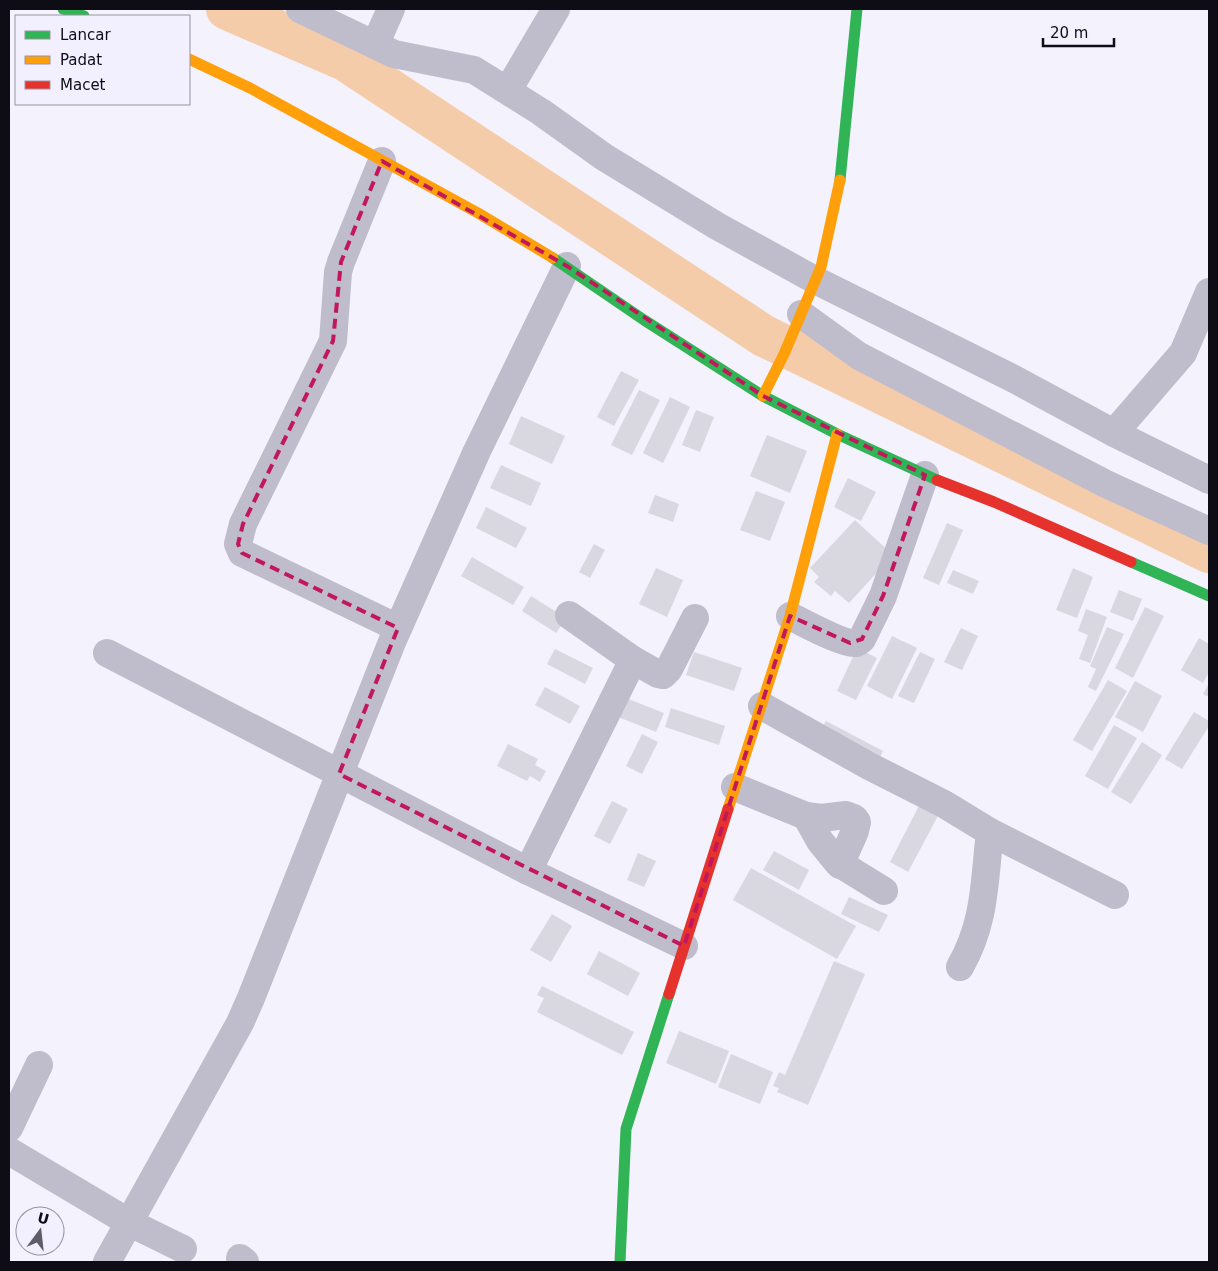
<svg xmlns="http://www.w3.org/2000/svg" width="1218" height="1271" viewBox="0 0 1218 1271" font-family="'DejaVu Sans',sans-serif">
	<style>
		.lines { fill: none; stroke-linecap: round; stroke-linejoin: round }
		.river { stroke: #f5cca9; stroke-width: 42 }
		.building { fill: #d9d7e0 }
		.street { stroke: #bfbccc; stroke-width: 28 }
		.fast { stroke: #30b455; stroke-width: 11 }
		.slow { stroke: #ff9f0a; stroke-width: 11 }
		.jam { stroke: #e5322d; stroke-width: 11 }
		.marked { fill: none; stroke: #c2185b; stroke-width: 4; stroke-dasharray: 10 6; stroke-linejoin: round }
	</style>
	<rect width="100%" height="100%" fill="#f4f2fc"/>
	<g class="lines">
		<!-- river -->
		<path class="river" d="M227 9 345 60 764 336 1209 552"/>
	</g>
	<!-- building -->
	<g class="building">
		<path d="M621 371 639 380 614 426 597 417Z"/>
		<path d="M639 390 660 400 632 455 611 445Z"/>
		<path d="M670 397 690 407 663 463 643 453Z"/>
		<path d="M696 410 714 417 700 452 682 445Z"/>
		<path d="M521 416 565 436 552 464 509 444Z"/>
		<path d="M767 435 807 451 790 493 750 476Z"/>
		<path d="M501 465 541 483 531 506 490 488Z"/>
		<path d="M848 478 876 492 861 521 834 507Z"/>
		<path d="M756 491 785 502 770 541 740 530Z"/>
		<path d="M655 495 679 504 673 522 648 513Z"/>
		<path d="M486 507 527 528 516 548 476 528Z"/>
		<path d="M855 520 893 555 849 603 835 591 831 596 814 582 819 577 810 568Z"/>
		<path d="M947 523 963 530 939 585 923 578Z"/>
		<path d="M594 544 605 550 590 578 579 572Z"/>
		<path d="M472 557 524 587 513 605 461 576Z"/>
		<path d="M656 568 683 580 667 617 639 604Z"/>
		<path d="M1073 568 1093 577 1077 618 1056 610Z"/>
		<path d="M953 570 979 581 973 594 947 583Z"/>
		<path d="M1119 590 1142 599 1133 621 1110 612Z"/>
		<path d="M531 596 566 618 556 633 522 611Z"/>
		<path d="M1145 607 1164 616 1133 678 1115 668Z"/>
		<path d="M1086 609 1107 617 1090 663 1079 659 1088 635 1078 631Z"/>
		<path d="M1107 627 1124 634 1096 691 1088 687 1096 669 1090 666Z"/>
		<path d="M961 628 978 636 962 670 944 662Z"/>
		<path d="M892 636 917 648 892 699 867 686Z"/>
		<path d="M1199 638 1209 644V672L1203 683 1181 670Z"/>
		<path d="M857 648 877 658 856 700 837 691Z"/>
		<path d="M555 649 593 668 585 684 547 664Z"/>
		<path d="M694 652 742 668 734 691 686 675Z"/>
		<path d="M920 652 935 659 914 703 898 696Z"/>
		<path d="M1108 680 1127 691 1092 751 1073 740Z"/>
		<path d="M1135 681 1162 696 1143 732 1115 717Z"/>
		<path d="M1209 683V697L1203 694Z"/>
		<path d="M545 687 580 706 570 724 535 705Z"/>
		<path d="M621 696 664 713 656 732 613 715Z"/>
		<path d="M671 708 725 726 719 745 665 727Z"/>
		<path d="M1194 712 1209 721V726L1182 769 1165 759Z"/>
		<path d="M826 721 883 751 874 768 817 737Z"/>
		<path d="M1114 725 1137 738 1108 789 1085 776Z"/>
		<path d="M642 734 658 742 642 774 626 766Z"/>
		<path d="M1142 742 1162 755 1131 804 1111 792Z"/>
		<path d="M508 744 538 759 535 765 546 771 540 782 530 776 527 781 497 766Z"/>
		<path d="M612 801 628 809 610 844 594 836Z"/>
		<path d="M921 802 940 812 908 872 890 862Z"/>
		<path d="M774 851 809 870 799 890 763 870Z"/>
		<path d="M638 853 656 861 644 887 627 880Z"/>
		<path d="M751 868 856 926 837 959 733 900Z"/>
		<path d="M849 897 888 915 879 932 841 914Z"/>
		<path d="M552 914 572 926 551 962 530 950Z"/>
		<path d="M599 951 640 973 628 996 587 974Z"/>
		<path d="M834 961 865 974 808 1105 777 1092 779 1088 773 1086 779 1072 785 1075Z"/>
		<path d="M542 986 634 1032 622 1055 537 1012 544 998 537 995Z"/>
		<path d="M679 1031 729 1051 716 1084 666 1063Z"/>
		<path d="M731 1054 773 1072 760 1104 718 1087Z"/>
	</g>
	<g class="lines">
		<!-- street -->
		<g class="street">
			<path d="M300 9 394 54 474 70 541 112 604 157 717 226 815 280 1016 380 1114 433 1209 480"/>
			<path d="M375 45 391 9"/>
			<path d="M508 90 556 9"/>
			<path d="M382 161 341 262 338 272 333 341 243 524 238 544 242 553 398 628"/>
			<path d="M801 314 859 356 1106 484 1209 531"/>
			<path d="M1114 433 1183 353 1209 292"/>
			<path d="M790 616C802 622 844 645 856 643 859 642 860 641 862 639L883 596 925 475"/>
			<path d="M107 653 528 871 684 946"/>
			<path d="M633 660 658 674 663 675 669 669 695 618"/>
			<path d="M762 706 869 766 944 804 990 832C984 882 986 921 960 967"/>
			<path d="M735 787 806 816 821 818 846 815 854 818 857 822 855 831 840 865"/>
			<path d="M806 816 820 841 837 862 884 891"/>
			<path d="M990 832 1115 895"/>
			<path d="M528 871 633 660 569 615"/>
			<path d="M9 1128 39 1065"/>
			<path d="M9 1151 130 1223 183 1249"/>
			<path d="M240 1258 245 1262"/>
			<path d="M107 1262 240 1023 251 998 392 642 477 451 567 266"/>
		</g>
		<!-- fast -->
		<g class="fast">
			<path d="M63 9 84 16"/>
			<path d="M840 180 857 9"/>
			<path d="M553 258 644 320 763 396 837 434 937 480"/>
			<path d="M1131 562 1209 596"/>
			<path d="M620 1262 626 1129 669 994"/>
		</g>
		<!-- slow -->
		<g class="slow">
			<path d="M189 59 250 88 478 213 553 258"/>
			<path d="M763 396 784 354 821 267 840 180"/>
			<path d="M728 809 790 616 837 434"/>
		</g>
		<!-- jam -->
		<g class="jam">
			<path d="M937 480 994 502 1131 562"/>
			<path d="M669 994 728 809"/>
		</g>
	</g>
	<!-- marked area -->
	<path class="marked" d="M382 161 567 266 763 396 925 475 883 596 862 639 850 643 790 616 684 946 339 774 398 628 242 553 238 544 243 524 333 341 341 262Z"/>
	<!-- border -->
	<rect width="1218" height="1271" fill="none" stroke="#0e0c15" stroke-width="20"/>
	<!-- legend -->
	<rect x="15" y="15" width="175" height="90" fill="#f2efff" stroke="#9794a1"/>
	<rect x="25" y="31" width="25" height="8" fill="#30b455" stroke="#9794a1"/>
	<text x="60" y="40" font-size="15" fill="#0e0c15">Lancar</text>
	<rect x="25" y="56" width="25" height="8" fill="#ff9f0a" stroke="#9794a1"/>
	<text x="60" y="65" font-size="15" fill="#0e0c15">Padat</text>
	<rect x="25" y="81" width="25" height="8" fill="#e5322d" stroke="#9794a1"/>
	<text x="60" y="90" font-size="15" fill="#0e0c15">Macet</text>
	<!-- north arrow -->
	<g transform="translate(40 1231) rotate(15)"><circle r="24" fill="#f2efff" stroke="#9794a1"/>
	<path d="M0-4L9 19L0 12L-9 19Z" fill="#5e5c66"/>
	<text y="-8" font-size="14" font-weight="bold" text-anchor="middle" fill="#0e0c15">U</text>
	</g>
	<!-- scale -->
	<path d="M1043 38v8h71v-8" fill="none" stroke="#0e0c15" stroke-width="2.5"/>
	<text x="1050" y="38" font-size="15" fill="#0e0c15" stroke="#f2efff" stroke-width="4" paint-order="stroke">20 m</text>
</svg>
